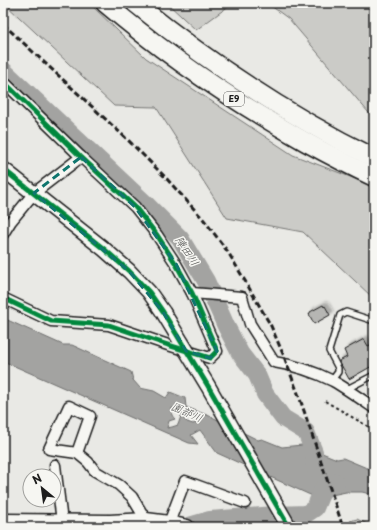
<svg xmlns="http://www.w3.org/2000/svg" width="377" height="530" viewBox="0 0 377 530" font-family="'Playpen Sans','Klee One',sans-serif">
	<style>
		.green { fill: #cbcbc7; stroke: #747472 }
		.water { fill: #a3a3a1; stroke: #6d6d6c; fill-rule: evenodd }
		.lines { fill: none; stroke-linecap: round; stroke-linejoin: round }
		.river { stroke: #a3a3a1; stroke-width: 18 }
		.building { fill: #b6b6b3; stroke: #1c1c1c; filter: url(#shadow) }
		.lane-casing { stroke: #1c1c1c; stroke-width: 8 }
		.street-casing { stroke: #1c1c1c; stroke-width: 13 }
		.secondary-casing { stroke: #1c1c1c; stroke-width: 17 }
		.highway-casing { stroke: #1c1c1c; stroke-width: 21 }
		.path { stroke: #1c1c1c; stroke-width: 2; stroke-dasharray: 3 3; stroke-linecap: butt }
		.lane { stroke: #f6f6f2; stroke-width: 5 }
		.street { stroke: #f6f6f2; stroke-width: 10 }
		.secondary { stroke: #f6f6f2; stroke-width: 14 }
		.highway { stroke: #f6f6f2; stroke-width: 18 }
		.rail { stroke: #1c1c1c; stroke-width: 3; stroke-dasharray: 6 3; stroke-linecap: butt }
		.secondary-bridge-casing { stroke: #1c1c1c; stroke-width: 17; stroke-linecap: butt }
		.secondary-bridge { stroke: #f6f6f2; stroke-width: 14 }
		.cycleway-casing { stroke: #f6f6f2; stroke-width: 8 }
		.cycleway { stroke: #00873e; stroke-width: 5 }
		.marked { fill: none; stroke: #0f766e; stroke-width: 3; stroke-dasharray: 8 5; stroke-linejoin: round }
		.labels { text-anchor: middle; stroke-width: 3; stroke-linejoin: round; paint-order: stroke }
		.shield { fill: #f6f6f2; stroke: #5d5d5c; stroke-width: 1 }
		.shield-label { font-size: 9px; font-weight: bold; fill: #1c1c1c }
		.water-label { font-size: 11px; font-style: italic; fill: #525251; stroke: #f6f6f2 }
	</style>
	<defs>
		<filter id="shadow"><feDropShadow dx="3.5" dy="-3.5" stdDeviation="1" flood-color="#0004"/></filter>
	</defs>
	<rect width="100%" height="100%" fill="#e9e9e5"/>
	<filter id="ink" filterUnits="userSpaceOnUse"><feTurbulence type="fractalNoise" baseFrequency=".025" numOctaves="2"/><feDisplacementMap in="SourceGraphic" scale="8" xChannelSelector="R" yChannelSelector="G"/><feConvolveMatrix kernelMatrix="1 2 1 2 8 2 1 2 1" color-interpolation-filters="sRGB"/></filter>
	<g filter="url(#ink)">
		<!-- green -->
		<g class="green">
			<path d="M4 3H89L146 58 293 155 374 186V296L372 297 303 232 227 218 156 107 114 106Z"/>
			<path d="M167 3H233L196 30Z"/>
			<path d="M267 3H374V119L289 19Z"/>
			<path d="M357 519 373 527H351L350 521Z"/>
		</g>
		<!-- water -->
		<path class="water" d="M3 318 63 345H72L131 372 133 380 140 388 154 391 166 398 170 392 185 398 186 407 212 417 258 440 262 439 282 447 302 445 337 459 343 458 374 471V495L362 492H346L317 498 217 453 200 430 191 435 198 444 189 443 3 361ZM172 408 177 409 182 413 178 425 172 427 167 428 169 421 175 419C171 415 171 413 172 408ZM188 414 199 420 200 422 193 424 187 422 184 419Z"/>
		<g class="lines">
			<!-- river -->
			<g class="river">
				<path d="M3 70 147 205 180 238 206 281 226 326 240 353 257 375 265 394 283 418 306 432 314 452 315 468"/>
				<path d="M186 527 210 520 275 515 306 514 315 508 323 489 336 482"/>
			</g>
		</g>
		<!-- building -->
		<g class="building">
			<path d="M323 305 324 307 325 306 330 315 314 324 309 314 310 313V312Z"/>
			<path d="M364 339 368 346 374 343V365L349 379 339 361 347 357 344 350Z"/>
		</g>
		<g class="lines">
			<!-- lane casing -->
			<g class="lane-casing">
				<g id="lane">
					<path d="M332 380 338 372V368L329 351 340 315 346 312 374 321"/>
					<path d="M347 389 374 375"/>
				</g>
			</g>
			<!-- street casing -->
			<g class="street-casing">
				<g id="street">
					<path d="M3 81 81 157 135 207 157 235 176 264 192 293 217 351 210 358 168 345 109 325 51 321 3 298"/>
					<path d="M3 234 11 221 34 193 81 157"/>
					<path d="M192 293 242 297 250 324 274 362C293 365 315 372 333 381 347 389 361 399 374 408"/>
					<path d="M77 453 90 416 69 406 49 449 77 453 88 462 95 471 119 485 132 497 146 520"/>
					<path d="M55 465 62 522"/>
					<path d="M169 523 185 481 245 503"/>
				</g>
			</g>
			<!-- secondary casing -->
			<g class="secondary-casing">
				<g id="secondary">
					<path d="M3 169 104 249 129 271 149 292 163 312"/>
					<path d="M3 521 110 522 146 520 169 523 187 527"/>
				</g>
			</g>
			<!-- highway casing -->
			<g class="highway-casing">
				<g id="highway">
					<path d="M105 3C167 56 235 102 306 142 328 154 351 166 374 177"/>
					<path d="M135 3C209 63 288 116 374 158"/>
				</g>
			</g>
			<!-- path -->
			<path class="path" d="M325 401 374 430"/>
			<!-- lane -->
			<use href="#lane" class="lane"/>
			<!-- street -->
			<use href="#street" class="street"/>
			<!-- secondary -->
			<use href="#secondary" class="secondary"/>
			<!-- highway -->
			<use href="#highway" class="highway"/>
			<!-- rail -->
			<path class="rail" d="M3 24 128 140 166 178 204 220 228 252 248 286 271 326 283 354 299 396 343 527"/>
			<!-- secondary-bridge casing -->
			<g class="secondary-bridge-casing">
				<path id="secondary-bridge" d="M163 312 208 386 289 527"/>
			</g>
			<!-- secondary-bridge -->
			<use href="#secondary-bridge" class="secondary-bridge"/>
			<!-- cycleway casing -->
			<g class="cycleway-casing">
				<g id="cycleway">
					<path d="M3 81 81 157 135 207 157 235 176 264 192 293 217 351 210 358 168 345 109 325 51 321 3 298"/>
					<path d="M3 169 104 249 129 271 149 292 163 312 208 386 289 527"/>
				</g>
			</g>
			<!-- cycleway -->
			<use href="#cycleway" class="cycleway"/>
		</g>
	</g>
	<!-- marked area -->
	<path class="marked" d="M81 157 135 207 176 264 217 351 210 358 186 351 163 312 129 271 34 193Z"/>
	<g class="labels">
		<!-- shield labels -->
		<rect class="shield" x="224" y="92" width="20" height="14" rx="3"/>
		<g class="shield-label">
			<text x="234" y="102">E9</text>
		</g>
		<!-- water labels -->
		<g class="water-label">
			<text transform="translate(187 251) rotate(56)" y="4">陣田川</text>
			<text transform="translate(187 412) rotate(24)" y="4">園部川</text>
		</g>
	</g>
	<!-- margin -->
	<rect width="377" height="530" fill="none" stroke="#f6f6f2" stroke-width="16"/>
	<rect x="8" y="8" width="361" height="514" fill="none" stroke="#1c1c1c" stroke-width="1.5" filter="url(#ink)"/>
	<!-- north arrow -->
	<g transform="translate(42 488) rotate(331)"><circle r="19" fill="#f6f6f2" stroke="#9f9f9c"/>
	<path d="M0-3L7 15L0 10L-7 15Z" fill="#1c1c1c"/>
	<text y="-6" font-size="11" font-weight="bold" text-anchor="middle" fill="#1c1c1c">N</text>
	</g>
</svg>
